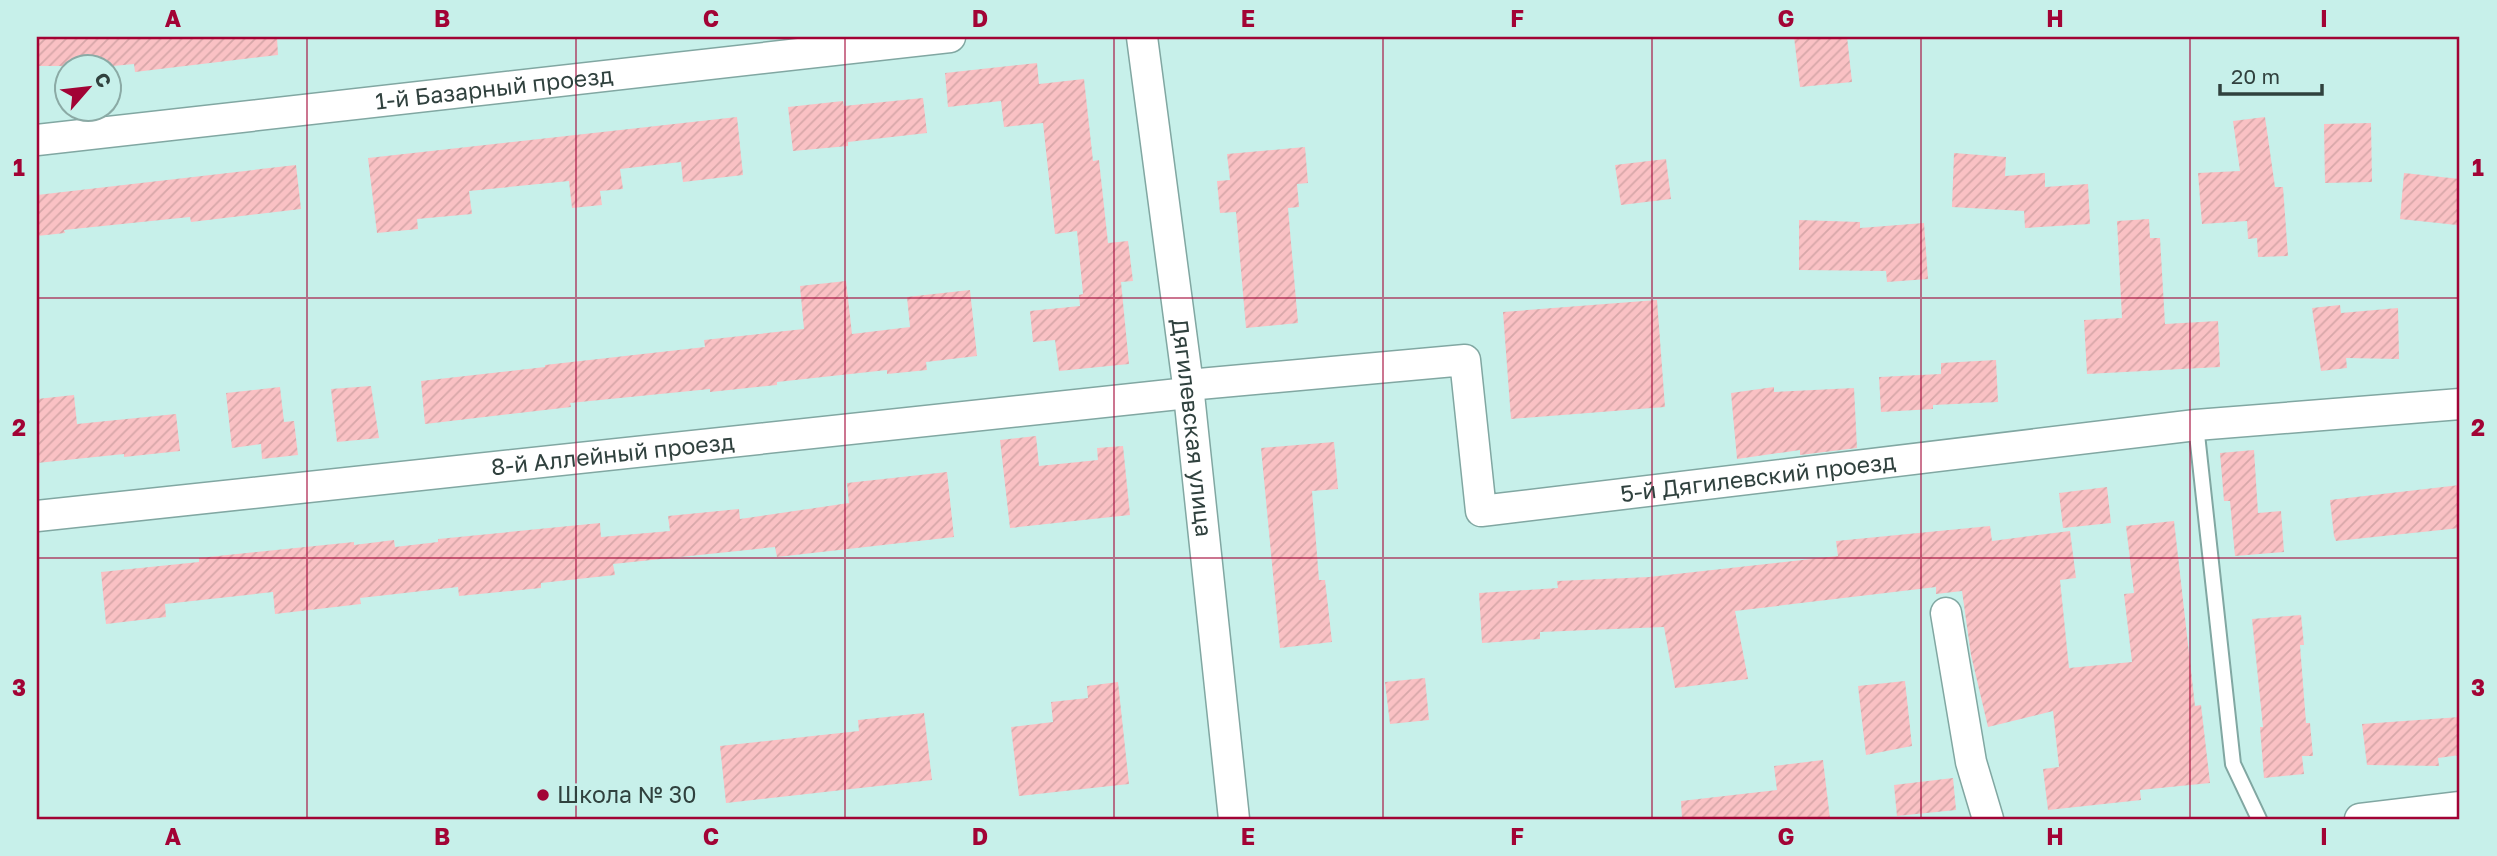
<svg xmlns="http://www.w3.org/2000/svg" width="2497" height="856" viewBox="0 0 2497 856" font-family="'Golos Text',sans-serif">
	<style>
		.building { fill: url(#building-hatch) }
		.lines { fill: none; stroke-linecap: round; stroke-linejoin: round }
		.service-casing { stroke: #81a7a2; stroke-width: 18 }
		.minor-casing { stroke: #81a7a2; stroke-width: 33 }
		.service { stroke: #fff; stroke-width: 14 }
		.minor { stroke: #fff; stroke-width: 30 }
		.grid { fill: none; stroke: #a20335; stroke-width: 2; stroke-opacity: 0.55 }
		.poi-dot { fill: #a20335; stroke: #c7f0ea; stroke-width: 2.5 }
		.labels { text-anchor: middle; stroke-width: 5; stroke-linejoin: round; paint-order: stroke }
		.street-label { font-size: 23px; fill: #30413e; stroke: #c7f0ea }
		.poi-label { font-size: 23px; fill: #30413e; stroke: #c7f0ea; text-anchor: start }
		.neatline { fill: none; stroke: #a20335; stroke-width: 2.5 }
		.grid-label { font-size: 23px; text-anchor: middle; font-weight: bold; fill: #a20335 }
	</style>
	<defs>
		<pattern id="building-hatch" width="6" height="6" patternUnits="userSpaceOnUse" patternTransform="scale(1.75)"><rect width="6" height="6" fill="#fac1c4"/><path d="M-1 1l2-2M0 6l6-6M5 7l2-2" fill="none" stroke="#d7a7a9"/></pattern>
	</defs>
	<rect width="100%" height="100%" fill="#c7f0ea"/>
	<!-- building -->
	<g class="building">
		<path d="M37 37H277L278 55 135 72 134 64 113 66H37Z"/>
		<path d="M1794 37H1847L1852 82 1800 87Z"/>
		<path d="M1037 63 1039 84 1084 79 1093 161 1099 160 1108 243 1128 241 1133 281 1121 282 1129 364 1059 371 1055 340 1033 342 1030 311 1080 306 1079 295 1083 294 1077 231 1055 234 1043 123 1004 127 1001 101 948 107 945 73Z"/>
		<path d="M923 98 927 133 848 142V146L793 151 788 107 843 101 844 106Z"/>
		<path d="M737 117 743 175 683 182 681 162 620 169 623 189 600 191 602 205 572 208 569 181 469 191 472 214 417 219 418 229 377 233 368 158Z"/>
		<path d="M2265 117 2275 187H2283L2288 256 2258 257 2257 238 2248 239 2247 221 2202 224 2198 173 2240 171 2233 121Z"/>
		<path d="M2371 123 2372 182 2325 183 2324 124Z"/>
		<path d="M1305 147 1308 183 1297 184 1299 207 1288 208 1298 323 1246 328 1236 212 1220 213 1217 181 1230 180 1227 154Z"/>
		<path d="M1954 153 2006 157 2005 176 2045 173V187L2088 184 2090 224 2025 228 2024 211 1952 207Z"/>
		<path d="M1666 159 1671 199 1621 205 1615 165Z"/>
		<path d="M296 165 301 209 191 222 190 217 64 230 65 233 37 236V195Z"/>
		<path d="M2404 173 2460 179 2457 225 2400 219Z"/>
		<path d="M2149 219 2150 238H2160L2165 324 2218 321 2220 367 2087 374 2084 320 2122 318 2117 221Z"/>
		<path d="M1799 220 1860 222V228L1924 223 1928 279 1887 282 1886 271 1799 270Z"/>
		<path d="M846 281 852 334 910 327 907 297 970 290 977 356 926 362 927 370 887 374V370L777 382V385L710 392V389L570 403 571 407 425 424 421 381 545 367V365L705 347 704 340 804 329 800 286Z"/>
		<path d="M1657 300 1665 407 1511 419 1503 312Z"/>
		<path d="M2340 305 2341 313 2398 308 2399 359 2346 358 2347 368 2321 371 2312 308Z"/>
		<path d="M1996 360 1998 402 1933 405V409L1881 412 1879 377 1941 374V363Z"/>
		<path d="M371 386 379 438 337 442 331 389Z"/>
		<path d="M280 387 284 422 294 421 298 455 262 459 261 444 232 448 226 393Z"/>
		<path d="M1774 387V392L1854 388 1857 448 1800 455V450L1737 459 1731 393Z"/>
		<path d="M74 395 77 424 176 414 180 451 124 457V454L37 463V399Z"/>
		<path d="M1036 436 1039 466 1098 460 1097 448 1123 446 1130 515 1010 528 1000 440Z"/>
		<path d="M1334 442 1338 489 1312 491 1319 580H1325L1332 642 1280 648 1261 448Z"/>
		<path d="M2254 450 2258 513 2281 511 2284 552 2235 556 2230 501H2224L2220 453Z"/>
		<path d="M947 472 954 537 777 557 775 547 613 564 615 575 541 583V588L459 596 458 587 360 598 361 604 275 614 273 592 165 604 166 617 106 624 101 572 199 562V558L354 542V545L394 540 395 547 438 542V539L600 523 601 537 670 531 668 516 739 509 740 519 849 503 847 483Z"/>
		<path d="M2460 485V528L2336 541 2334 536 2330 500Z"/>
		<path d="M2107 487 2111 523 2063 528 2059 493Z"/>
		<path d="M2174 521 2195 706 2201 705 2210 783 2140 790 2141 800 2048 810 2043 769 2059 767 2053 711 1988 727 1971 655 1962 591 1936 594V587L1735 611 1748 679 1675 688 1664 627 1540 632V639L1482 643 1479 593 1558 588 1557 581 1649 577 1838 556 1836 541 1990 526 1992 541 2070 531 2076 578 2060 580 2069 668 2132 662 2124 594 2134 593 2126 526Z"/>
		<path d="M2301 615 2304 645H2300L2306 723H2310L2313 756H2302L2304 774 2264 778 2260 727H2263L2252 619Z"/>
		<path d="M1425 678 1429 720 1390 724 1385 682Z"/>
		<path d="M1905 681 1912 746 1866 755 1858 686Z"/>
		<path d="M1118 682 1129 784 1019 796 1011 727 1053 722 1051 702 1088 698 1087 686Z"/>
		<path d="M924 713 932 780 726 803 720 746 859 731 858 720Z"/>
		<path d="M2460 717V755L2438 758 2439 766 2367 765 2362 724Z"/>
		<path d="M1823 760 1830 819H1682L1681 801 1777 790 1774 766Z"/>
		<path d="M1953 778 1956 810 1897 816 1894 785Z"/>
	</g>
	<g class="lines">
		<!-- service casing -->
		<g class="service-casing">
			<path id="service" d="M2196 425 2233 764 2259 819"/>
		</g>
		<!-- minor casing -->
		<g class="minor-casing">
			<g id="minor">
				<path id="s1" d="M1142 37 1188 385 1234 819"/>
				<path id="s2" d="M37 140 950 37"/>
				<path id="s3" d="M1188 385 1465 360 1481 511 2196 425 2460 404"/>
				<path id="s4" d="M37 516 1188 393"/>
				<path d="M1946 613 1971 762 1988 819"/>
				<path d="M2360 819 2460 807"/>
			</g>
		</g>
		<!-- service -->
		<use href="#service" class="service"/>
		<!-- minor -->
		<use href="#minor" class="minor"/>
	</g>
	<!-- grid -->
	<path class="grid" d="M307 37V819M576 37V819M845 37V819M1114 37V819M1383 37V819M1652 37V819M1921 37V819M2190 37V819M37 298H2460M37 558H2460"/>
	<!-- markers -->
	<circle class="poi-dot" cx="543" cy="795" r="7"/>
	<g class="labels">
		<!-- street labels -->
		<g class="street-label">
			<text dy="8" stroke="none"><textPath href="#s2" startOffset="460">1-й Базарный проезд</textPath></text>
			<text dy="8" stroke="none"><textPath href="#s1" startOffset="394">Дягилевская улица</textPath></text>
			<text dy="8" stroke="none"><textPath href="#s4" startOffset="579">8-й Аллейный проезд</textPath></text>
			<text dy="8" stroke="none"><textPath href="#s3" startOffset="709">5-й Дягилевский проезд</textPath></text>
		</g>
		<!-- poi labels -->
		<g class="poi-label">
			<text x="557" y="803">Школа № 30</text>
		</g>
	</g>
	<!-- border -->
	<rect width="2497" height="856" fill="none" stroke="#c7f0ea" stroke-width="77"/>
	<!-- north arrow -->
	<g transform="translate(88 88) rotate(62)"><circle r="33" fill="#c7f0ea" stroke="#8baaa5" stroke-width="2"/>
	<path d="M0-5L12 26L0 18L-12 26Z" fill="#a20335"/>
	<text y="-10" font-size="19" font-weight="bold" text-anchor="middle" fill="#30413e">С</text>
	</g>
	<!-- scale -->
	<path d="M2220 84v10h102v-10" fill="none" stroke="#30413e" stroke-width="3.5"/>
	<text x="2231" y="84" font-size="21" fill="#30413e" stroke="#c7f0ea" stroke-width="5" paint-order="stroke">20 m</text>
	<rect x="38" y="38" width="2420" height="780" class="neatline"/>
	<g class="grid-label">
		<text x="173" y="27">A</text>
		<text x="442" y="27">B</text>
		<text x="711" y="27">C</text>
		<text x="980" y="27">D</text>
		<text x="1248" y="27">E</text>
		<text x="1517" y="27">F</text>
		<text x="1786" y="27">G</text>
		<text x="2055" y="27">H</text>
		<text x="2324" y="27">I</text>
		<text x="19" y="176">1</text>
		<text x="2478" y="176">1</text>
		<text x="19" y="436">2</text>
		<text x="2478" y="436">2</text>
		<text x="19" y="696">3</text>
		<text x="2478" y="696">3</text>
		<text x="173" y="845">A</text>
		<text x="442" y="845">B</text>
		<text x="711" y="845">C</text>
		<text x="980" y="845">D</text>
		<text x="1248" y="845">E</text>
		<text x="1517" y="845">F</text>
		<text x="1786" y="845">G</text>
		<text x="2055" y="845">H</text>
		<text x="2324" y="845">I</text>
	</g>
</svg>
